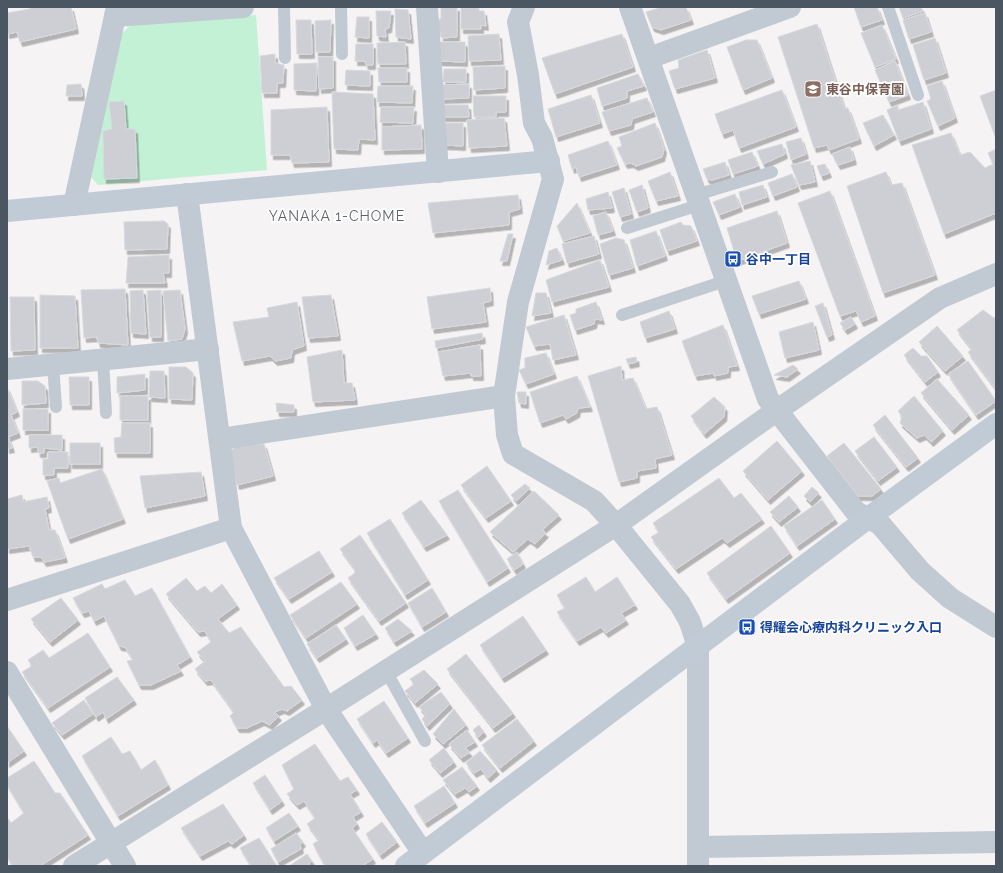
<svg xmlns="http://www.w3.org/2000/svg" width="1003" height="873" viewBox="0 0 1003 873" font-family="Raleway,'Noto Sans JP',sans-serif">
	<style>
		.green { fill: #c3f1d5 }
		.building { fill: #cdcfd5; stroke: #d7d9de; filter: url(#shadow) }
		.lines { fill: none; stroke-linecap: round; stroke-linejoin: round }
		.lane { stroke: #c1cad2; stroke-width: 12 }
		.street { stroke: #c1cad2; stroke-width: 22 }
		.secondary { stroke: #c1cbd6; stroke-width: 22 }
		.labels { text-anchor: middle; stroke-width: 3.5; stroke-linejoin: round; paint-order: stroke }
		.education-label { font-size: 13px; font-weight: bold; fill: #785e54; stroke: #fff; text-anchor: start }
		.transit-label { font-size: 13px; font-weight: bold; fill: #164399; stroke: #fff; text-anchor: start }
		.neighbourhood-label { font-size: 14px; letter-spacing: 1px; fill: #5f6368; stroke: #fff }
	</style>
	<defs>
		<filter id="shadow"><feDropShadow dx="2.5" dy="4.5" stdDeviation="0" flood-color="#0004"/></filter>
	</defs>
	<rect width="100%" height="100%" fill="#f5f3f3"/>
	<!-- green -->
	<path class="green" d="M256 15 267 170 98 185 89 175 121 34 132 24Z"/>
	<!-- building -->
	<g class="building">
		<path d="M30 7H71L76 29 20 42 17 32 7 34V13L30 9Z"/>
		<path d="M441 7H457V37L441 38V32L437 31 436 20 441 19Z"/>
		<path d="M663 7H686L691 20 661 30 652 27 646 12Z"/>
		<path d="M854 7H877L882 20 861 27Z"/>
		<path d="M899 7H921L923 11 903 18Z"/>
		<path d="M461 8H479V11H484L486 26 481 25V29H461Z"/>
		<path d="M395 9 408 10 411 39 396 37Z"/>
		<path d="M376 11H391L389 28 385 29 386 37 377 36Z"/>
		<path d="M925 13 931 32 909 39 903 20Z"/>
		<path d="M357 17H369V38L355 37Z"/>
		<path d="M296 20H311L312 54H297Z"/>
		<path d="M331 20 330 52H316L315 21Z"/>
		<path d="M817 24 844 108H848L859 139 829 150 827 145 814 148 778 37Z"/>
		<path d="M882 25 896 59 875 67 861 33Z"/>
		<path d="M499 34 501 60 469 61 468 36Z"/>
		<path d="M622 34 633 67 555 94 542 58Z"/>
		<path d="M935 38 946 73 924 80 913 45Z"/>
		<path d="M746 40H757L772 78 743 90 727 47Z"/>
		<path d="M405 42 406 64H378L377 43Z"/>
		<path d="M438 42H465V62L438 61Z"/>
		<path d="M356 44H373V65H366L365 61H355Z"/>
		<path d="M707 50 715 78 675 89 669 71 679 68 678 60Z"/>
		<path d="M275 54V63L284 65 283 83H277V93H262L260 56Z"/>
		<path d="M318 57H333V88L319 89Z"/>
		<path d="M895 61 908 95 889 102 875 70Z"/>
		<path d="M317 63 316 91 294 90V64Z"/>
		<path d="M505 66V88L474 90 473 67Z"/>
		<path d="M378 68H407V82H379Z"/>
		<path d="M444 69H466V82H443Z"/>
		<path d="M346 70 370 71V86L345 85Z"/>
		<path d="M638 74 644 86 627 91V98L602 106 597 88Z"/>
		<path d="M942 81 955 118 938 126 927 101 931 99 927 86Z"/>
		<path d="M81 84 82 96H66L67 85Z"/>
		<path d="M469 84V98L442 99V85Z"/>
		<path d="M378 86H413L412 103 377 102Z"/>
		<path d="M782 90 796 127 739 148 733 130 722 134 715 114Z"/>
		<path d="M996 90V139L980 96Z"/>
		<path d="M332 92 373 94 375 140 359 139 358 150 334 149Z"/>
		<path d="M591 95 600 123 556 137 548 109Z"/>
		<path d="M473 96H506V112H496V117H474Z"/>
		<path d="M647 98 653 112 632 119 631 125 609 131 602 112Z"/>
		<path d="M124 101 126 129H135L137 178 104 179 103 131 112 129 109 102Z"/>
		<path d="M923 102 931 129 899 141 887 110 898 105V110Z"/>
		<path d="M443 105H468L469 117H443Z"/>
		<path d="M327 107 329 162 292 163 290 155H271V110Z"/>
		<path d="M381 107H414L413 123 380 122Z"/>
		<path d="M883 115 894 135 874 146 863 123Z"/>
		<path d="M504 118 507 146 469 148 467 120Z"/>
		<path d="M445 123H463V146L444 145Z"/>
		<path d="M655 123 664 149 662 157 636 166 631 163 625 164 617 148 622 146 619 137Z"/>
		<path d="M421 125 422 149 382 150V127Z"/>
		<path d="M951 133 960 155 970 152 985 168 993 164 988 153 996 149V213L944 234 912 145Z"/>
		<path d="M801 138 806 154 791 160 786 142Z"/>
		<path d="M608 141 617 165 579 177 576 167 572 169 568 155Z"/>
		<path d="M782 144 785 154 763 164 757 151Z"/>
		<path d="M850 147 854 160 838 165 832 154Z"/>
		<path d="M752 152 758 166 733 174 728 160Z"/>
		<path d="M810 161 815 182 799 185 791 165Z"/>
		<path d="M725 162 729 175 712 180 707 179 703 169Z"/>
		<path d="M825 164 829 173 821 176 817 166Z"/>
		<path d="M670 172 678 196 656 201 648 181Z"/>
		<path d="M886 172 891 185 902 183 935 275 883 293 847 186Z"/>
		<path d="M792 174 797 187 773 196 768 183Z"/>
		<path d="M642 185 648 208 637 212 629 190Z"/>
		<path d="M763 185 767 197 742 205 739 192Z"/>
		<path d="M624 188 631 214 620 217 612 192Z"/>
		<path d="M830 191 875 316 861 322 856 311 840 316 798 203Z"/>
		<path d="M608 192 612 208 588 210 586 199Z"/>
		<path d="M735 194 740 207 719 215 713 202Z"/>
		<path d="M518 195 520 209 509 212V225L433 233 428 203Z"/>
		<path d="M577 203 590 233 563 241 557 226Z"/>
		<path d="M777 211 787 243 737 261 727 228Z"/>
		<path d="M606 212 613 231 598 235 593 216Z"/>
		<path d="M164 221 168 224 167 249 125 250 124 222Z"/>
		<path d="M681 222 683 225 691 226 697 241 667 251 660 230Z"/>
		<path d="M656 231 665 256 637 266 630 240Z"/>
		<path d="M508 234H513L507 261H500Z"/>
		<path d="M594 236 599 254 567 263 562 244Z"/>
		<path d="M616 238 624 240 633 268 609 275 600 244Z"/>
		<path d="M557 248 562 260 546 265 549 251Z"/>
		<path d="M169 255V273H163L165 283H126L128 257Z"/>
		<path d="M600 260 609 287 552 302 546 280Z"/>
		<path d="M799 281 806 299 759 314 752 296Z"/>
		<path d="M490 288 491 301 483 303 486 322 432 329 427 297Z"/>
		<path d="M125 289 128 345 98 343 97 337 84 338 81 290Z"/>
		<path d="M143 290 146 334 131 333 130 291Z"/>
		<path d="M161 290V337H150L147 291Z"/>
		<path d="M180 290 185 329 182 339 168 341 163 291Z"/>
		<path d="M536 293H546L551 313 532 316Z"/>
		<path d="M40 295 75 296 78 348H40Z"/>
		<path d="M331 295 338 336 308 338 302 297Z"/>
		<path d="M10 297H34L35 350 11 351Z"/>
		<path d="M297 302 304 346 292 350 291 358 275 361 270 356 242 361 233 322 269 317 267 308Z"/>
		<path d="M596 302 602 320 595 319 594 324 575 330 570 315 576 313V309Z"/>
		<path d="M823 303 832 335 827 337 815 306Z"/>
		<path d="M983 310 994 318 996 317V389L968 352 972 349 957 330Z"/>
		<path d="M669 311 675 329 645 338 640 322Z"/>
		<path d="M564 315 576 355 553 360 550 344 534 346 526 327Z"/>
		<path d="M851 317 855 324 845 330 840 323Z"/>
		<path d="M813 322 819 350 785 358 779 332Z"/>
		<path d="M723 325 737 366 728 367V373L714 376V373L695 376 682 341Z"/>
		<path d="M937 326 963 356 945 371 919 342Z"/>
		<path d="M482 333 483 339 436 348 435 341Z"/>
		<path d="M480 345 481 376H471V373L443 376 438 352Z"/>
		<path d="M913 348 921 356H927L938 372 925 382 904 355Z"/>
		<path d="M342 350 344 383H352L355 400 313 402 307 357Z"/>
		<path d="M546 353 554 374 526 384 519 370 525 368V358Z"/>
		<path d="M636 357 637 362 628 364 626 359Z"/>
		<path d="M968 361 996 401 976 415 948 374Z"/>
		<path d="M793 365 798 369 787 377 774 375Z"/>
		<path d="M621 366 622 380 633 378 646 409 657 407 672 455 655 459 656 468 637 471V478L619 482 588 376Z"/>
		<path d="M169 367H186L193 373 192 400 169 399Z"/>
		<path d="M150 371H164L165 398 149 397Z"/>
		<path d="M145 374V390L117 393V377Z"/>
		<path d="M577 376 590 407 578 408 577 413 566 419 563 415 540 423 530 392Z"/>
		<path d="M69 377H89V405H70Z"/>
		<path d="M937 379 969 415 952 430 921 393Z"/>
		<path d="M22 381H38L45 386 46 403 22 405Z"/>
		<path d="M7 387 17 412 11 415 18 433 8 437 12 448 7 449Z"/>
		<path d="M517 392H526V404L519 403Z"/>
		<rect x="120" y="396" width="28" height="24"/>
		<path d="M914 396 943 431 931 442 924 435 917 438 900 423 902 416 898 411Z"/>
		<path d="M714 397 725 407 724 417 704 434 691 416Z"/>
		<path d="M276 403 294 405V412H277Z"/>
		<rect x="23" y="409" width="25" height="21"/>
		<path d="M885 415 918 458 906 467 873 425Z"/>
		<path d="M122 423H150V453H115L114 438 121 437Z"/>
		<path d="M29 435H62V450L44 448V453H38V447L29 448Z"/>
		<path d="M874 437 897 467 878 481 855 451Z"/>
		<path d="M777 441 802 471 768 500 743 471Z"/>
		<rect x="70" y="443" width="30" height="21"/>
		<path d="M844 443 881 489 872 496H858L827 456Z"/>
		<path d="M264 444 273 476 237 485 230 452 236 446Z"/>
		<path d="M48 452H68V468H54V475H43V459H48Z"/>
		<path d="M487 466 511 501 486 518 461 485Z"/>
		<path d="M102 469 123 519 68 539 47 481 59 478 60 483Z"/>
		<path d="M201 472 205 496 145 508 140 476Z"/>
		<path d="M719 478 734 498 741 493 762 519 727 543 722 538 676 569 651 537 659 532 653 523Z"/>
		<path d="M525 484 530 488 516 501 511 495Z"/>
		<path d="M812 487 819 493 810 502 804 496Z"/>
		<path d="M458 490 508 568 487 582 439 501Z"/>
		<path d="M534 491 559 515 542 530 546 533 535 544 528 539 513 552 490 532Z"/>
		<path d="M22 495 23 502 47 497 49 508 45 509 49 530H55L65 558 44 562 41 557H33L29 546 7 549V499Z"/>
		<path d="M789 496 798 507 779 522 770 512Z"/>
		<path d="M421 500 447 535 424 547 402 513Z"/>
		<path d="M822 500 835 519 797 546 784 526Z"/>
		<path d="M390 519 428 580 405 595 367 533Z"/>
		<path d="M771 526 790 553 726 599 707 573Z"/>
		<path d="M360 535 406 603 379 621 348 578 355 573 354 568 340 549Z"/>
		<path d="M319 551 332 572 289 599 274 578Z"/>
		<path d="M517 552 523 564 514 570 507 559Z"/>
		<path d="M586 577 595 592 617 577 635 605 621 613 626 620 606 633 601 627 577 641 557 612 565 608 557 595Z"/>
		<path d="M186 578 197 591 205 586 211 593 222 584 237 605 218 619 229 633 241 627 284 687 291 686 302 700 287 711 282 709 275 712 279 716 270 725 262 721 247 728H237L230 716 234 712 211 680 205 681 195 669 205 661 197 652 211 642 205 631 198 632 166 594Z"/>
		<path d="M125 580 135 596 152 588 190 657 177 665 181 671 151 685H139L127 661 133 660 125 647 119 646 104 616 94 621 89 611 82 613 73 598 102 584 105 589Z"/>
		<path d="M341 582 357 604 306 638 290 615Z"/>
		<path d="M432 588 446 612 422 627 408 603Z"/>
		<path d="M61 598 78 620 50 642 31 619Z"/>
		<path d="M363 615 376 634 355 646 344 628Z"/>
		<path d="M523 616 546 650 502 678 480 645Z"/>
		<path d="M398 619 412 631 394 642 385 628Z"/>
		<path d="M336 625 346 639 317 658 307 644Z"/>
		<path d="M88 633 110 667 48 708 22 672 32 666 28 660 43 650 49 658Z"/>
		<path d="M466 654 513 713 493 728 447 669Z"/>
		<path d="M424 670 438 684 415 703 405 691 414 684 410 679Z"/>
		<path d="M117 677 134 700 106 719 103 712 96 717 85 698Z"/>
		<path d="M441 692 450 704 427 726 422 719 426 715 419 707Z"/>
		<path d="M84 700 93 714 62 735 52 723Z"/>
		<path d="M384 701 408 738 386 753 377 740 373 743 357 719Z"/>
		<path d="M454 709 466 725 443 744 433 734Z"/>
		<path d="M517 719 534 741 500 768 482 745Z"/>
		<path d="M479 725 484 732 478 737 473 730Z"/>
		<path d="M7 726 24 751 7 763Z"/>
		<path d="M467 730 475 742 465 748 470 752 461 758 449 744Z"/>
		<path d="M111 737 122 754 130 751 141 770 155 760 168 785 118 816 82 756Z"/>
		<path d="M315 744 340 781 348 777 357 790 350 794 361 812 353 817 357 824 352 828 373 859 362 866H325L313 844 319 840 307 824 315 818 304 801 297 805 287 794 294 789 282 765Z"/>
		<path d="M444 748 454 762 440 773 429 760Z"/>
		<path d="M480 751 497 770 488 778 481 769 474 773 466 763Z"/>
		<path d="M34 761 55 793H60L88 835 40 866H13L7 857V817L11 823 24 813 7 785V778Z"/>
		<path d="M462 767 477 786 469 792 465 788 455 794 443 780Z"/>
		<path d="M265 775 282 801 270 810 253 783Z"/>
		<path d="M444 786 455 803 425 823 414 806Z"/>
		<path d="M223 804 244 835 232 844 228 841 200 856 181 828Z"/>
		<path d="M289 813 298 826 274 841 266 828Z"/>
		<path d="M382 822 397 842 380 855 366 834Z"/>
		<path d="M296 833 303 842 300 845 301 849 278 862 271 849Z"/>
		<path d="M259 838 276 865 274 866H251L240 848Z"/>
		<path d="M307 854 312 861 309 864 311 866H289Z"/>
	</g>
	<g class="lines">
		<!-- lane -->
		<g class="lane">
			<path d="M284 7 285 58"/>
			<path d="M341 7 342 54"/>
			<path d="M888 7 918 95"/>
			<path d="M696 195 772 172"/>
			<path d="M627 228 699 205"/>
			<path d="M622 315 725 281"/>
			<path d="M103 359 106 413"/>
			<path d="M53 364 56 407"/>
			<path d="M386 671 425 741"/>
		</g>
		<!-- street -->
		<g class="street">
			<path d="M427 7 438 172"/>
			<path d="M524 7 518 22 528 75 534 123 542 138 553 179 518 302 504 396 507 435 513 454 594 501 616 525 680 604 690 622 698 647V866"/>
			<path d="M630 7 768 399 856 512 880 524 920 571 950 598 996 627"/>
			<path d="M115 16 243 7"/>
			<path d="M649 58 790 7"/>
			<path d="M187 194 231 528 326 709 423 853"/>
			<path d="M74 205 117 7"/>
			<path d="M7 369 208 349"/>
			<path d="M221 439 504 396"/>
			<path d="M7 600 231 528"/>
			<path d="M7 672 125 866"/>
			<path d="M698 847 996 842"/>
			<path d="M74 866 326 709 616 525 776 411 940 298 996 274"/>
		</g>
		<!-- secondary -->
		<g class="secondary">
			<path d="M7 211 549 161"/>
			<path d="M406 866 868 518 996 424"/>
		</g>
	</g>
	<!-- icons -->
	<defs>
		<g id="school-square" transform="scale(0.9)"><rect x="-9" y="-9" width="18" height="18" rx="4" fill="#8d6e63" stroke="#fff"/><path d="M0-5L7-2L0 1L-7-2ZM-4 1L0 2.5L4 1V4Q0 6-4 4Z" fill="#fff"/></g>
		<g id="bus-square" transform="scale(0.9)"><rect x="-9" y="-9" width="18" height="18" rx="4" fill="#1a4fb4" stroke="#fff"/><path d="M-5-6H5V4H4V6H2V4H-2V6H-4V4H-5ZM-3.5-4V0h7V-4ZM-3.5 1.2v1.5H-2V1.2ZM2 1.2v1.5H3.5V1.2Z" fill="#fff"/></g>
	</defs>
	<g fill-rule="evenodd">
		<use href="#school-square" x="813" y="89"/>
		<use href="#bus-square" x="733" y="259"/>
		<use href="#bus-square" x="747" y="627"/>
	</g>
	<g class="labels">
		<!-- education labels -->
		<g class="education-label">
			<text x="826" y="94">東谷中保育園</text>
		</g>
		<!-- transit labels -->
		<g class="transit-label">
			<text x="746" y="264">谷中一丁目</text>
			<text x="760" y="632">得耀会心療内科クリニック入口</text>
		</g>
		<!-- neighbourhood labels -->
		<g class="neighbourhood-label">
			<text x="337" y="221">YANAKA 1-CHOME</text>
		</g>
	</g>
	<!-- border -->
	<rect width="1003" height="873" fill="none" stroke="#4a5661" stroke-width="16"/>
</svg>
